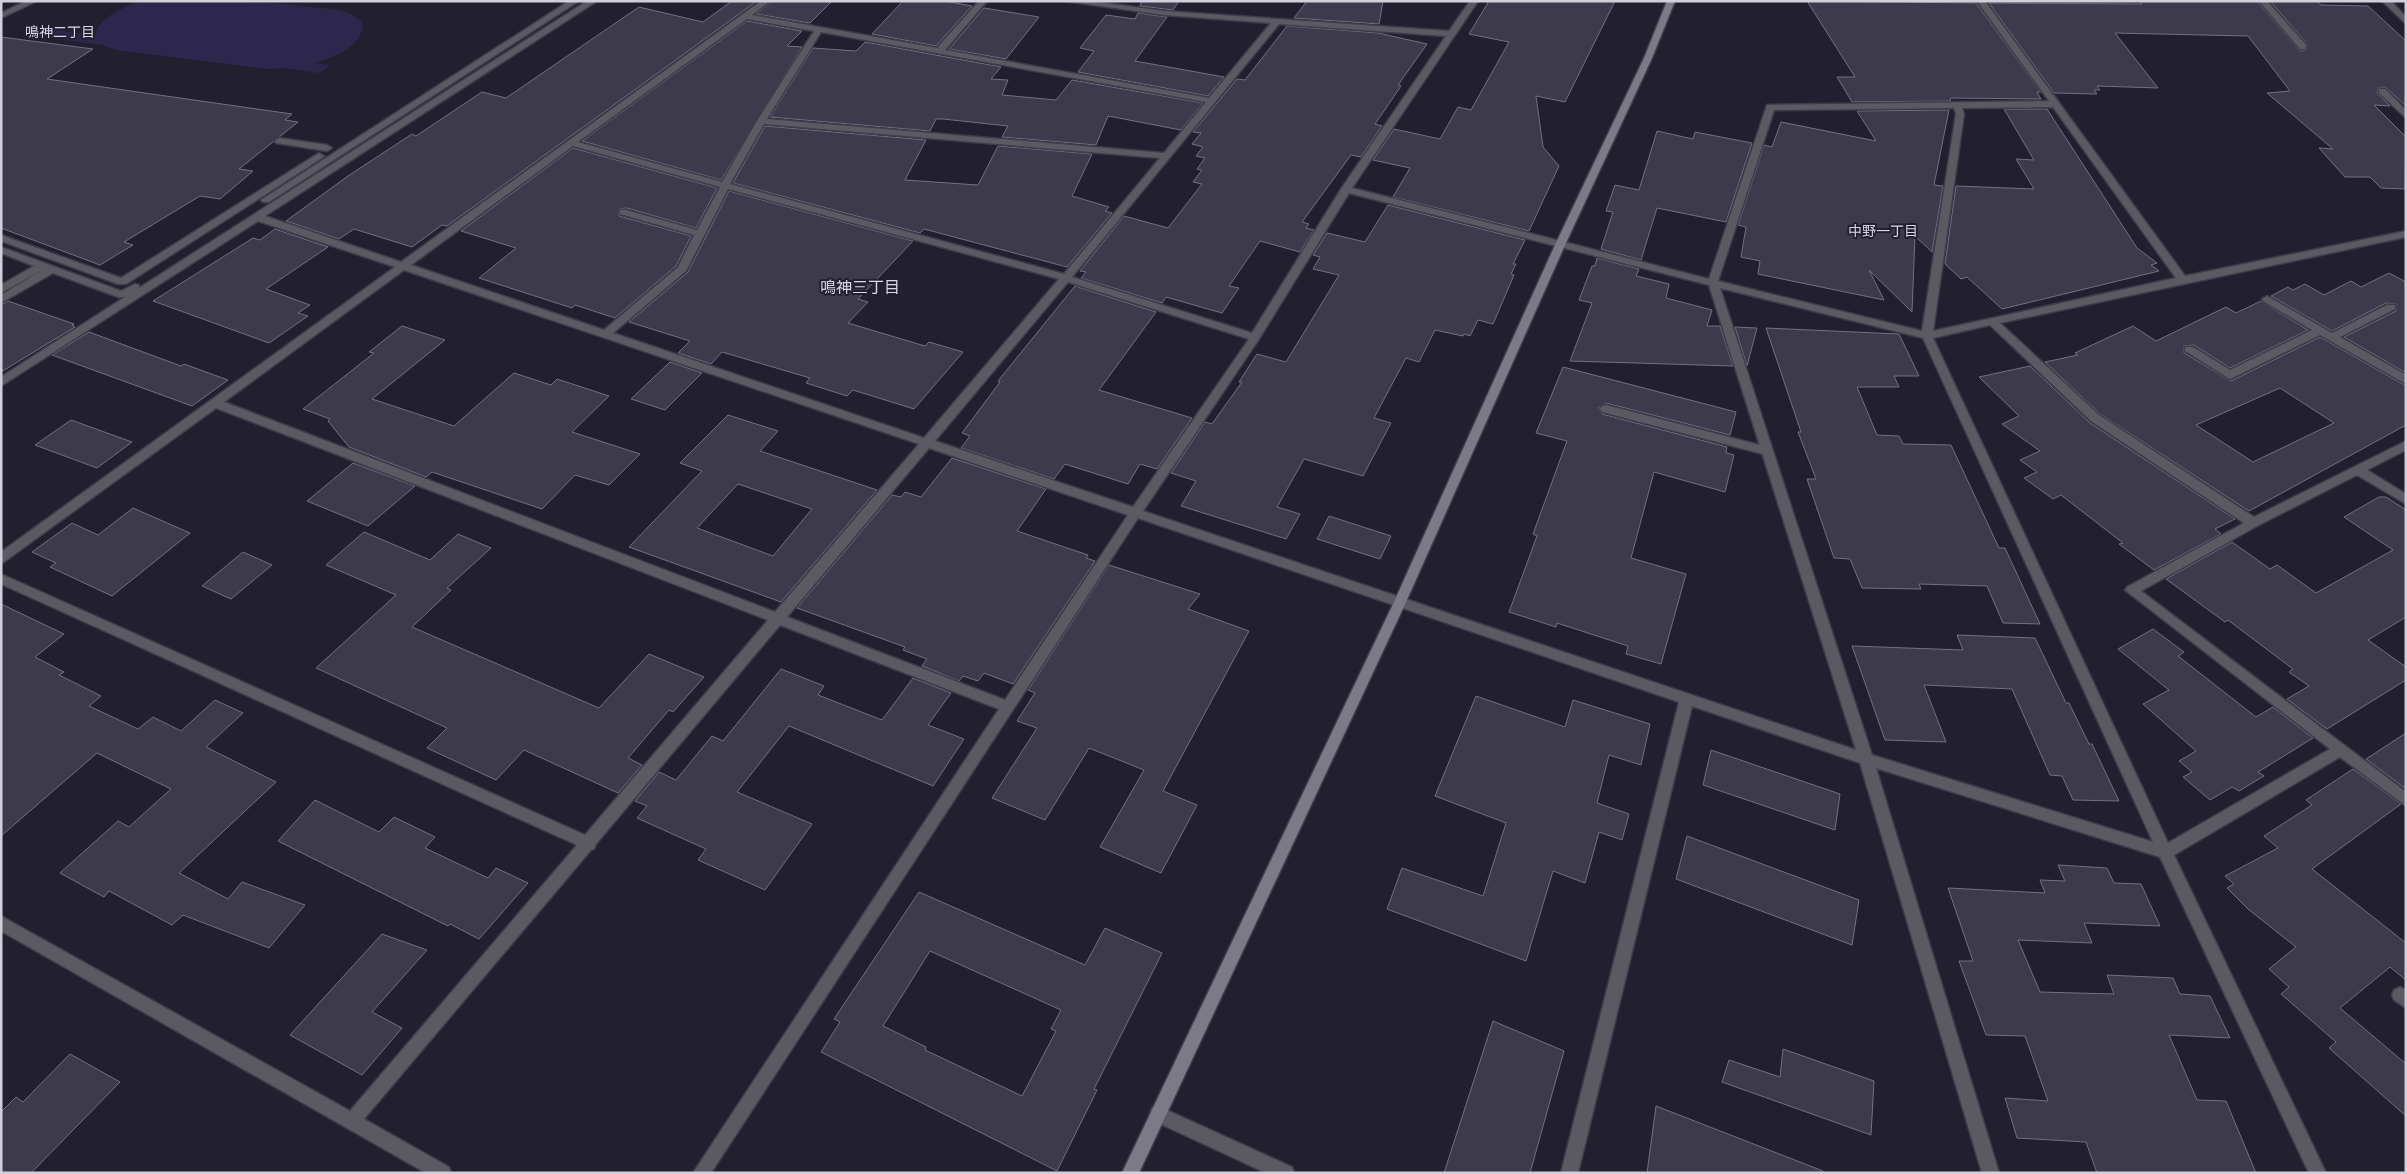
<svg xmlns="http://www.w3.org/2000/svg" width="2407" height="1174" viewBox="0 0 2407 1174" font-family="'Golos Text','Noto Sans JP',sans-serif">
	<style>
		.green { fill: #2e274d }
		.building { fill: #3d3b4b; stroke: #727081; fill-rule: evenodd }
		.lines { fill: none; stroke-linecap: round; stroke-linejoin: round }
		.lane-casing { stroke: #3e3c4a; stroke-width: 3 }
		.street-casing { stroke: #3e3c4a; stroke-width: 3 }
		.secondary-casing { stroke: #3e3c4a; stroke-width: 3 }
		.lane { fill: #5b5a62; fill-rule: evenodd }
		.street { fill: #5b5a62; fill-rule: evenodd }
		.secondary { fill: #7b7a86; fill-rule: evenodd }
		.labels { text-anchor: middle; stroke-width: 4; stroke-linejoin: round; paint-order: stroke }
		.far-neighbourhood-label { font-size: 14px; fill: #d9d7eb; stroke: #22202f }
		.neighbourhood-label { font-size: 16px; fill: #d9d7eb; stroke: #22202f }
	</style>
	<rect width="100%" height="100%" fill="#22202f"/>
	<!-- green -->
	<path class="green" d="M141 1C199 1 254 0 312 7 325 9 341 8 353 15 361 19 365 25 361 33 354 50 330 58 314 63L330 65 320 73 284 68 267 69 116 50 102 45 42 37 54 30 95 35C100 16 124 7 141 1Z"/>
	<!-- building -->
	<g class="building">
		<path d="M732 1H757L447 226 442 225 412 247 354 229 339 239 286 221 348 176 412 134 416 136 482 92 506 98 639 7 703 22Z"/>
		<path d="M772 1H832L810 23 756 14Z"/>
		<path d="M903 1H945L972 6 936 46 872 34Z"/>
		<path d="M1142 1H1179L1173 10 1140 6Z"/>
		<path d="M1307 1H1383L1379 24 1294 18Z"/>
		<path d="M1489 1H1615L1565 102 1536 96 1543 147 1559 166 1529 231 1393 197 1410 168 1373 160 1394 129 1440 139 1458 107 1471 110 1509 42 1469 34Z"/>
		<path d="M1807 1 1976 3 2041 92H2037L2041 99 1951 98 1950 101 1852 102 1837 77H1855Z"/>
		<path d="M2139 1H2257L2300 51 2307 50V44L2270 1H2317L2321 5 2368 6 2406 41V106L2385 87 2378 88 2377 93 2390 106 2374 105 2406 137 2405 189 2381 188 2370 177H2345L2319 148 2333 149 2267 93 2290 91 2248 36 2115 33 2158 88 2097 86 2100 90H2094L2097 94 2054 93 1989 3 2142 4Z"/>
		<path d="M984 8 1039 17 1006 59 949 49Z"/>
		<path d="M1138 13 1167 17 1135 61 1224 77 1208 96 1078 72 1094 51 1080 48 1106 15 1135 19Z"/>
		<path d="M747 21 802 31 787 46 802 47 721 180 582 141Z"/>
		<path d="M1287 26 1378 33 1427 44 1398 85 1401 86 1375 124 1382 126 1361 157 1351 155 1302 222 1309 224 1306 228 1314 230 1300 252 1260 241 1229 286 1239 288 1222 313 1166 297 1162 303 1081 278 1086 272 1080 271 1124 216 1168 228 1202 184 1193 182 1202 170 1197 169 1205 158 1196 156 1203 147 1192 144 1201 133 1193 132 1237 79 1245 80Z"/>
		<path d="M1 37 93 49 47 79 292 114 285 120 298 122 239 169 253 171 220 199 200 196 124 242 133 245 100 265 1 228Z"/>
		<path d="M865 42 1001 67 991 79 1008 80 1002 95 1056 100 1072 80 1203 103 1181 130 1108 116 1096 145 1002 137 1008 126 943 119H936L930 131 770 117 813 48 856 51Z"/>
		<path d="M2004 109H2047L2137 248 2157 263 2151 265 2159 271 2002 309 1967 277 1961 279 1945 264 1956 186 2034 189 2016 159 2034 160Z"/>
		<path d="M1949 110 1934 185 1943 186 1932 252 1915 236 1912 312 1869 270 1884 300 1758 274 1760 261 1741 257 1746 227 1738 225 1764 145 1772 147 1781 122 1876 141 1857 111Z"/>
		<path d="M765 126 926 140 905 180 978 185 998 146 1092 154 1072 196 1109 207 1105 211 1112 213 1067 267 924 229 920 233 733 183Z"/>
		<path d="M1657 131 1693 139 1695 132 1752 143 1726 222 1657 208 1641 260 1601 249 1613 212 1606 211 1615 185 1639 190Z"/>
		<path d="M573 148 717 188 696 228 627 208 619 209V216L691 236 676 266 615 318 575 305 572 308 479 278 516 248 461 231Z"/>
		<path d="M729 191 913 241 858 299 868 302 848 323 925 346 929 342 963 352 914 409 853 390 847 396 806 383 810 378 722 352 711 364 678 353 690 341 629 322 688 272Z"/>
		<path d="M1388 205 1525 240 1513 264H1516L1511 274 1514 275 1493 324 1478 320 1470 336 1464 334 1463 336 1435 330 1419 362 1406 358 1374 418 1391 423 1363 476 1304 459 1277 507 1300 514 1286 539 1181 506 1196 481 1171 473 1205 422 1212 424 1242 382H1239L1257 354 1286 362 1339 275 1313 269 1320 257 1313 255 1327 233 1365 242Z"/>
		<path d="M275 229 328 247 266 289 310 305 298 313 308 316 269 343 153 301 253 238 260 240Z"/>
		<path d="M1597 258 1639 269 1636 276 1669 284 1666 298 1712 310 1707 326H1720L1733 366 1570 361 1592 303 1579 300 1592 266H1595Z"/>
		<path d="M2389 273 2406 282V373L2344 337 2396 311V304L2386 303 2332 331 2271 296 2288 287 2293 290 2305 284 2324 295 2351 281 2361 287Z"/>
		<path d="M1075 286 1156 312 1099 390 1192 418 1157 469 1140 464 1128 484 1065 464 1054 479 961 448 970 436 962 433 1000 382 998 381Z"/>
		<path d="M8 301 74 324 72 325 75 327 1 372V305Z"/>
		<path d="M2261 301 2308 330 2230 368 2194 345 2184 346V353L2231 381 2320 337 2406 386V425L2249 511 2100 414 2045 362 2078 355 2075 353 2133 326 2156 341 2226 307 2236 313ZM2280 388 2334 423 2253 462 2196 425Z"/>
		<path d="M402 326 445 340 372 399 454 426 514 373 551 385 557 379 609 396 572 432 640 454 609 485 575 475 542 509 432 472 426 477 349 447 328 421 330 419 303 409 374 353 369 352Z"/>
		<path d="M1735 327 1757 328 1747 366Z"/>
		<path d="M1766 328 1899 334 1919 376H1894L1899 387H1857L1877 435 1899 436 1903 444 1951 445 1999 548H2005L2040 624 2003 623 1987 586 1919 584 1921 589 1862 588 1850 559 1834 558 1807 479H1816L1798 432H1801Z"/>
		<path d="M89 332 181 366 184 364 228 380 192 406 52 355Z"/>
		<path d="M670 362 702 373 665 410 631 399Z"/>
		<path d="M2030 366 2090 423 2235 519 2215 529 2221 534 2154 570 2119 544 2123 543 2061 495 2053 499 2024 478 2037 472 2020 460 2040 451 2002 424 2019 416 1979 377Z"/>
		<path d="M1563 367 1736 412 1730 435 1606 403 1598 408 1602 414 1727 447 1726 453 1734 455 1725 492 1654 472 1631 558 1686 574 1661 664 1626 654 1628 646 1557 623 1556 627 1509 612 1537 536 1533 534 1567 441 1536 433Z"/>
		<path d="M728 415 778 431 760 451 877 490 781 602 629 547 702 471 680 463ZM738 484 812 509 773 556 697 528Z"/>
		<path d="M71 420 132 442 97 468 35 445Z"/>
		<path d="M952 458 1046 489 1017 531 1088 555 1086 558 1095 561 1013 684 984 673 978 681 963 676 959 681 922 666 927 659 903 650 905 647 797 608 892 495 901 497 905 492 921 497Z"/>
		<path d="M353 463 415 486 368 526 307 501Z"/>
		<path d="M2379 497H2386L2406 510V617L2368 640 2406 667V680L2327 729 2287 699 2309 686 2289 672 2293 669 2228 620 2225 622 2166 579 2232 542 2270 569 2277 565 2316 593 2393 550 2344 517Z"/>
		<path d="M133 508 190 533 112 596 50 567 56 563 32 552 72 523 98 535Z"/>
		<path d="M1329 516 1391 536 1380 559 1317 539Z"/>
		<path d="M364 532 430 560 458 534 491 548 447 588 451 590 412 627 599 708 649 654 704 677 673 712 669 710 628 758 642 765 618 793 524 750 496 780 427 748 447 728 316 668 396 595 326 565Z"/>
		<path d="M243 552 272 565 231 599 202 586Z"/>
		<path d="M1109 565 1200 594 1188 609 1249 631 1163 791 1197 805 1161 873 1100 847 1144 770 1089 748 1045 820 992 798 1037 728 1017 721 1035 693 1028 690Z"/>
		<path d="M1 604 64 634 35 657 64 672 59 675 101 696 89 706 138 729 153 717 181 731 215 700 243 713 206 747 276 782 179 873 228 899 242 882 305 905 269 948 183 915 172 925 109 891 104 897 60 873 118 821 129 827 171 789 97 753 1 836Z"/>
		<path d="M2153 629 2184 652 2178 656 2256 717 2273 707 2313 738 2258 772 2264 776 2239 791 2232 787 2210 800 2183 777 2192 772 2179 761 2196 751 2143 704 2169 690 2118 649Z"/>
		<path d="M1957 635 2035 638 2066 703H2069L2089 744H2092L2119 801 2073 800 2062 776 2050 775 2012 689 1924 685 1946 742 1885 740 1852 646 1963 650Z"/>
		<path d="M781 669 824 686 818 695 882 720 913 678 951 693 928 725 964 739 933 786 789 726 737 792 812 824 765 890 698 860 706 849 637 818 647 806 635 801 659 772 676 780 712 736 723 741Z"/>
		<path d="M1476 696 1565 727 1573 700 1650 724 1641 765 1609 755 1597 803 1629 814 1622 840 1599 832 1585 883 1553 871 1526 961 1387 909 1402 868 1483 896 1506 823 1435 796Z"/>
		<path d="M2406 733V789L2366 759Z"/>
		<path d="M1711 750 1840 794 1835 830 1703 785Z"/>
		<path d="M2353 769 2401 804 2312 869 2406 943V980L2390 967 2340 1008 2406 1064V1116L2329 1048 2336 1042 2281 994 2289 987 2269 969 2296 947 2248 909 2227 888 2234 884 2225 876 2278 848 2264 836 2312 805 2306 800Z"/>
		<path d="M315 800 379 832 394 817 435 837 425 848 488 878 496 868 528 883 479 939 450 924 448 926 278 841Z"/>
		<path d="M1687 836 1859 900 1852 945 1676 879Z"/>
		<path d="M2058 865 2107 868 2114 883 2141 884 2160 926 2084 923 2092 943 2018 940 2040 992 2114 994 2107 975 2173 978 2180 994 2210 996 2230 1038 2169 1035 2197 1100 2226 1101 2256 1173H2097L2086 1142 2017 1138 2005 1098 2048 1101 2025 1036 1986 1035 1959 961H1973L1948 888 2045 893 2040 880 2065 881Z"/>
		<path d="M919 892 1085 965 1105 928 1162 953 1094 1089 1097 1090 1057 1171 821 1052 840 1022 834 1019ZM930 951 1061 1010 1051 1029 1056 1031 1022 1096 925 1050 926 1047 883 1026Z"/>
		<path d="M382 934 427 950 372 1012 402 1028 362 1075 290 1035Z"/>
		<path d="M1493 1021 1564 1051 1530 1173H1444Z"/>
		<path d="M1783 1049 1874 1081 1871 1135 1722 1082 1729 1060 1780 1077Z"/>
		<path d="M70 1054 120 1082 31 1173H1V1112L16 1097 23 1102Z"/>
		<path d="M1656 1106 1823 1171V1173H1647Z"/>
	</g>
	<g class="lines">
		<!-- lane casing -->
		<g class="lane-casing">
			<path id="lane" d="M1606 405 1767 447 1773 451 1767 455 1602 412 1600 409 1602 406Z"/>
		</g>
		<!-- street casing -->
		<g class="street-casing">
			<g id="street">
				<path d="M26 1H37L1 18V13Z"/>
				<path d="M569 1H579L269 202H263L261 200Z"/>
				<path d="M587 1H597L265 216 401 262 761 1H770L752 15 937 48 979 1H987L945 50 1209 98 1271 23 1164 15 1065 1H1090L1164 11 1449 31 1470 1H1478L1352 188 1709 279 1767 105 2049 101 1977 1H1985L2185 276 2406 231V237L2000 323 2099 415 2254 517 2406 441V450L2367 470 2406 494V504L2357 475 2257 526 2141 591 2406 792V806L2340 757 2174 855 2326 1173H2309L2160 857 1876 768 1999 1173H1982L1860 763 1692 706 1578 1173H1561L1679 702 1138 518 711 1173H693L999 709 780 625 596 844 594 849 591 850 364 1119 449 1167 451 1173H426L1 931V916L350 1111 577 845 1 584V574L585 835 768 620 216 408 1 564V552L395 267 258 221 1 386V377L125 297H118L53 273 1 303V295L44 269 1 293V285L34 266 1 253V247L121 291 135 284 139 285V288ZM747 19 814 31 757 121 722 182 578 142ZM1279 24 1446 36 1341 189 1252 333 1072 277ZM821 32 1206 102 1164 153 767 119ZM2053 107 2176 278 1933 331 1964 114 1962 108ZM1954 108 1956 114 1922 331 1718 281 1774 110ZM764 124 1160 158 1064 274 730 184ZM573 146 720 187 697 230 626 210H620V214L694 235 678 267 604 330 411 265ZM728 189 1059 279 924 438 613 333 686 271ZM1349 193 1709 285 1856 750 1143 511 1259 339ZM404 270 919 444 775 612 224 402ZM1068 282 1249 339 1133 507 935 441ZM1720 288 1923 338 2153 842 1872 755ZM1990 325 2091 421 2244 523 2127 587 2125 590 2330 749 2168 843 1933 338ZM929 448 1128 515 1005 700 787 617Z"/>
				<path d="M2259 1H2267L2306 45V49H2300Z"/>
				<path d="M2382 1H2391L2406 17V24Z"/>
				<path d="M2379 89H2385L2406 110V118L2379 93Z"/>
				<path d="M279 138 327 145 332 148 327 151 276 143 275 141Z"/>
				<path d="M319 153 324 156 322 158 126 284H118L1 241V235L121 278Z"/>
				<path d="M2267 296 2332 333 2387 305H2395V309L2340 337 2406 375V384L2320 335 2230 379 2185 351V347H2193L2230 370 2312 330 2263 301 2262 299Z"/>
				<path d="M2400 987 2406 990V1008L2394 1000 2392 995 2394 990Z"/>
				<path d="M1158 1106 1292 1167 1294 1173H1266L1152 1120 1150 1114 1152 1108Z"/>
			</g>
		</g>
		<!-- secondary casing -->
		<g class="secondary-casing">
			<path id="secondary" d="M1667 1H1675L1652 58 1565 245 1406 602 1139 1173H1122L1394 602 1555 245 1644 58Z"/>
		</g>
		<!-- lane -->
		<use href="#lane" class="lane"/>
		<!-- street -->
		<use href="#street" class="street"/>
		<!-- secondary -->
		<use href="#secondary" class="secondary"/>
	</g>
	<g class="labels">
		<!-- far-neighbourhood labels -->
		<g class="far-neighbourhood-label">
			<text x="60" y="37">鳴神二丁目</text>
			<text x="1883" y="236">中野一丁目</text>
		</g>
		<!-- neighbourhood labels -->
		<g class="neighbourhood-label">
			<text x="860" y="293">鳴神三丁目</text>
		</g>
	</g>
	<!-- border -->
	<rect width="2407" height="1174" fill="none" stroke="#d1d0da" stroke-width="5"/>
</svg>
